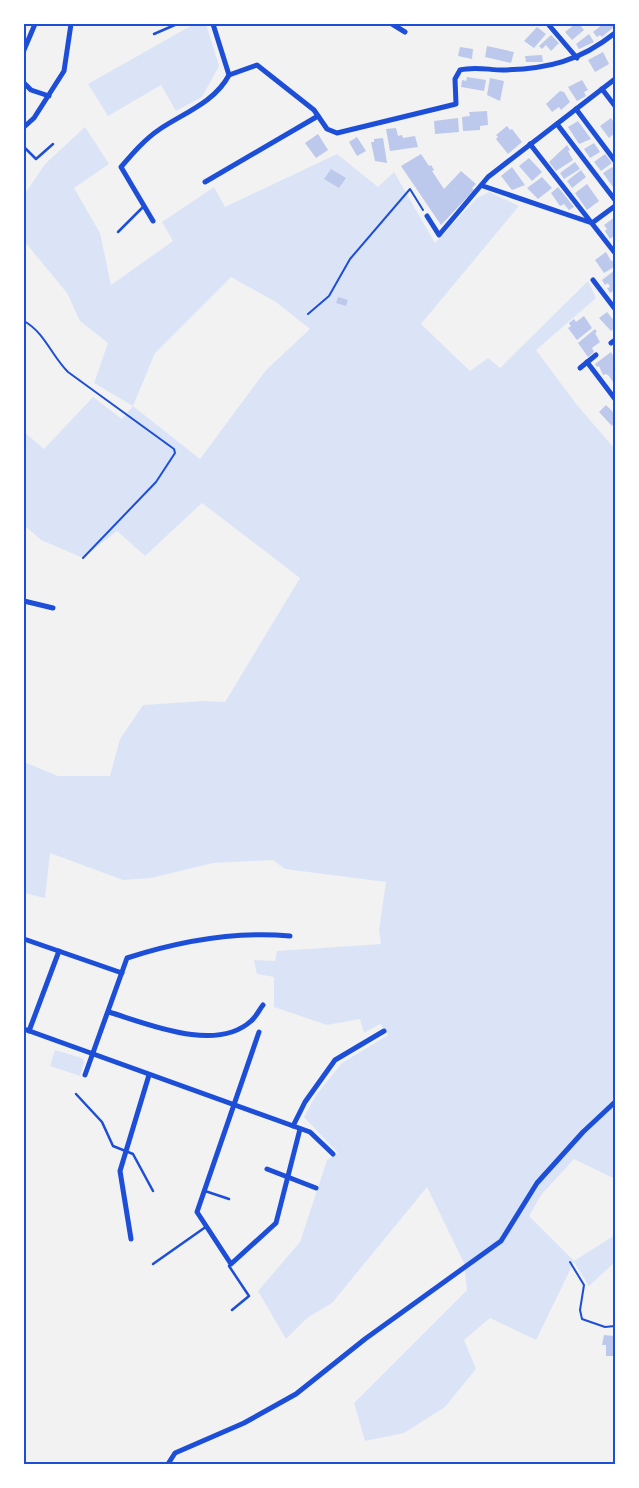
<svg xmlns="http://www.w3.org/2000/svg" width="639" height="1488" viewBox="0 0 639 1488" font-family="Barlow,sans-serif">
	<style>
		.green { fill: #dbe4f7; fill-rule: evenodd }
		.building { fill: #bdc9ec }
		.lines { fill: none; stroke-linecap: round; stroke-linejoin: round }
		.path { stroke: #1d4ed8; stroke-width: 2 }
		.service { stroke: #1d4ed8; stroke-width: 2.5 }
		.minor { stroke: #1d4ed8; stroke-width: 5 }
		.neatline { fill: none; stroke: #1d4ed8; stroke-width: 2 }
	</style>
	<rect width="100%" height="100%" fill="#f2f2f2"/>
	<!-- green -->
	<g class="green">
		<path d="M194 24H206L219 66 202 97 176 111 161 85 108 116 88 84Z"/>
		<path d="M85 127 109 164 74 188 100 233 111 285 173 241 162 222 214 187 225 207 337 154 378 187 394 172 435 243 477 198 489 192 519 206 421 324 470 371 488 358 500 368 588 281 596 298 536 350 577 405 615 449V1179L574 1159 541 1195 529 1216 574 1261 615 1235V1262L589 1286 574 1262 536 1340 490 1318 464 1340 476 1369 445 1407 404 1433 365 1441 354 1403 467 1290 464 1263 427 1187 332 1303 307 1318 286 1339 258 1291 300 1242 327 1160 338 1153 304 1117 316 1095 342 1063 388 1035 380 1024 364 1033 360 1019 327 1025 274 1007V977L257 974 254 960 275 961 277 951 381 944 379 930 386 882 285 869 273 860 213 863 151 878 123 880 50 853 45 898 24 893V762L58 776H110L120 739 143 705 204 701 225 702 300 578 202 503 145 556 117 531 83 558 41 540 24 525V432L44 449 93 397 122 419 133 406 94 383 108 343 80 321 67 293 24 241V195L45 164ZM231 277 276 302 310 329 266 370 200 459 133 406 155 353Z"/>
		<path d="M55 1050 82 1058 84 1062 80 1076 50 1066Z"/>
	</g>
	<!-- building -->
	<g class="building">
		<path d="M575 24H579L584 30 572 40 565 32Z"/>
		<path d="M603 24H615V26L602 37 600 35 597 37 593 32Z"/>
		<path d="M537 27 546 34 534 48 524 41Z"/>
		<path d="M589 34 594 42 579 49 576 44Z"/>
		<path d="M551 35 559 43 551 51 546 45 542 49 539 46Z"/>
		<path d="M487 46 514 52 511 63 485 57Z"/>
		<path d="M460 47 473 49 472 59 458 56Z"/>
		<path d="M603 52 609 64 595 72 588 60Z"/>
		<path d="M542 55 543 62H526L525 56Z"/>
		<path d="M467 77 486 80 484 91 461 87 462 80 466 81Z"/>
		<path d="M490 78 504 81 500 101 487 95Z"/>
		<path d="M582 80 588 90 584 92 586 96 577 101 568 87Z"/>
		<path d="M560 91 564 92 570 102 561 110 559 107 552 112 546 104Z"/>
		<path d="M487 111 488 125 480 126V130L463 131 462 117 470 116 469 112Z"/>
		<path d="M458 118 459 132 435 134 434 121Z"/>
		<path d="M611 118 615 124V133L609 138 600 126Z"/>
		<path d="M578 121 591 139 579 144 568 127Z"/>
		<path d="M507 126 510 130 512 129 522 142 508 154 496 139 498 137 496 135Z"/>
		<path d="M396 128 398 136 402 135 403 138 415 136 418 147 390 151 386 129Z"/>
		<path d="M318 134 328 150 316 158 305 143Z"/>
		<path d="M357 137 366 151 357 156 349 142Z"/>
		<path d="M383 138 387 163 375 161 371 142H374V139Z"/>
		<path d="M594 143 600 152 590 158 584 149Z"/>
		<path d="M567 145 570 150 568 151 573 160 556 171 549 162Z"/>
		<path d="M421 154 429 166 431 165 434 170 432 171 444 189 461 171 476 184 472 188 474 190 441 225 401 166Z"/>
		<path d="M605 154 612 163 601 171 594 162Z"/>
		<path d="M529 158 542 172 532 181 519 166Z"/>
		<path d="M575 162 580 169 564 179 560 173Z"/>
		<path d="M512 167 525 185 512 190 501 176Z"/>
		<path d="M612 167 615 171V190L603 173Z"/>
		<path d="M331 169 346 178 339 188 324 179Z"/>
		<path d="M581 170 586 177 572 188 567 181Z"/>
		<path d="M542 177 552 188 538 199 527 188Z"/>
		<path d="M587 184 599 201 587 210 575 193Z"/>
		<path d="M558 187 574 207 569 210 564 204 560 206 551 193Z"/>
		<path d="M615 217V235L610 239 605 231 607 229 604 225Z"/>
		<path d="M606 252 611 261 615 260V269L614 267 604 273 595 260Z"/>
		<path d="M615 270V294L613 291 610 293 607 288 610 287 608 283 605 285 602 280Z"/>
		<path d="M338 297 348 300 346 306 336 303Z"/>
		<path d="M607 312 615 322V328L611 331 599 318Z"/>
		<path d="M584 316 592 328 577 340 568 328 571 326 569 323 574 319 576 322Z"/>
		<path d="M595 329 597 332 595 333 600 342 592 348 594 352 588 357 578 343Z"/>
		<path d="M611 352 615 359V385L609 376 606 374 603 375 599 366 597 367 595 364Z"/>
		<path d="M606 405 615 414V422L612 426 599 412Z"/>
		<path d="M604 1335 615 1336 614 1356H606V1345H602Z"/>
	</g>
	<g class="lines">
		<!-- path -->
		<g class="path">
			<path d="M308 314 329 296 350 259 410 189 423 210"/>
			<path d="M24 321C45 333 51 355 68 372L174 449 175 453 156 482 83 558"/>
			<path d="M570 1262 584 1285 580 1310 582 1319 605 1327 615 1326"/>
		</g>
		<!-- service -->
		<g class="service">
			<path d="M154 34 177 24"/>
			<path d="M24 147 36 159 53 144"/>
			<path d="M118 232 144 206"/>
			<path d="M76 1094 102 1122 113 1146 133 1154 153 1191"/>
			<path d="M205 1191 229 1199"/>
			<path d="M153 1264 207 1226"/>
			<path d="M231 1264 229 1266 249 1296 232 1310"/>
		</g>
		<!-- minor -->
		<g class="minor">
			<path d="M213 24 229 75 257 65 314 110 327 129 337 133 456 104 455 79 460 70C474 66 489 70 503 70 548 69 580 61 615 33"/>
			<path d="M392 24 405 32"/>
			<path d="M548 24 577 58"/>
			<path d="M24 50 35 24"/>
			<path d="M24 83 31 90 49 96"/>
			<path d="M602 89 615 106"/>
			<path d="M576 109 615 161"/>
			<path d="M557 124 615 200"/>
			<path d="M24 127 34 118 64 71 71 24"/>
			<path d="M530 144 615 253"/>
			<path d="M205 182 318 116"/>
			<path d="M483 186 592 223 615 206"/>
			<path d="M427 216 439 235 488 177 615 79"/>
			<path d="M153 221 121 167C133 153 145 139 160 129 184 113 215 102 229 75"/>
			<path d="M593 280 615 309"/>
			<path d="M611 343 615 340"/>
			<path d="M587 362 615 399"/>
			<path d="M580 368 596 355"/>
			<path d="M24 601 53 608"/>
			<path d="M24 939 122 973"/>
			<path d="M109 1012C148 1024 216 1053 251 1021 256 1017 259 1010 263 1005"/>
			<path d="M24 1029 310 1132 333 1154"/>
			<path d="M29 1031 59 951"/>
			<path d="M259 1032 197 1212 231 1264 276 1223 300 1129"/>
			<path d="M85 1075 127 958C180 941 234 931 290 936"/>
			<path d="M293 1126 305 1102 335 1060 384 1031"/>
			<path d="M267 1169 316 1188"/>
			<path d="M131 1239 120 1171 149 1075"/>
			<path d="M168 1464 175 1453 244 1423 296 1394 365 1339 501 1241 537 1183 583 1132 615 1102"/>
		</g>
	</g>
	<!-- border -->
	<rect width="639" height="1488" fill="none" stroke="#ffffff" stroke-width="50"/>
	<rect x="25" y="25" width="589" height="1438" class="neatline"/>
</svg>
